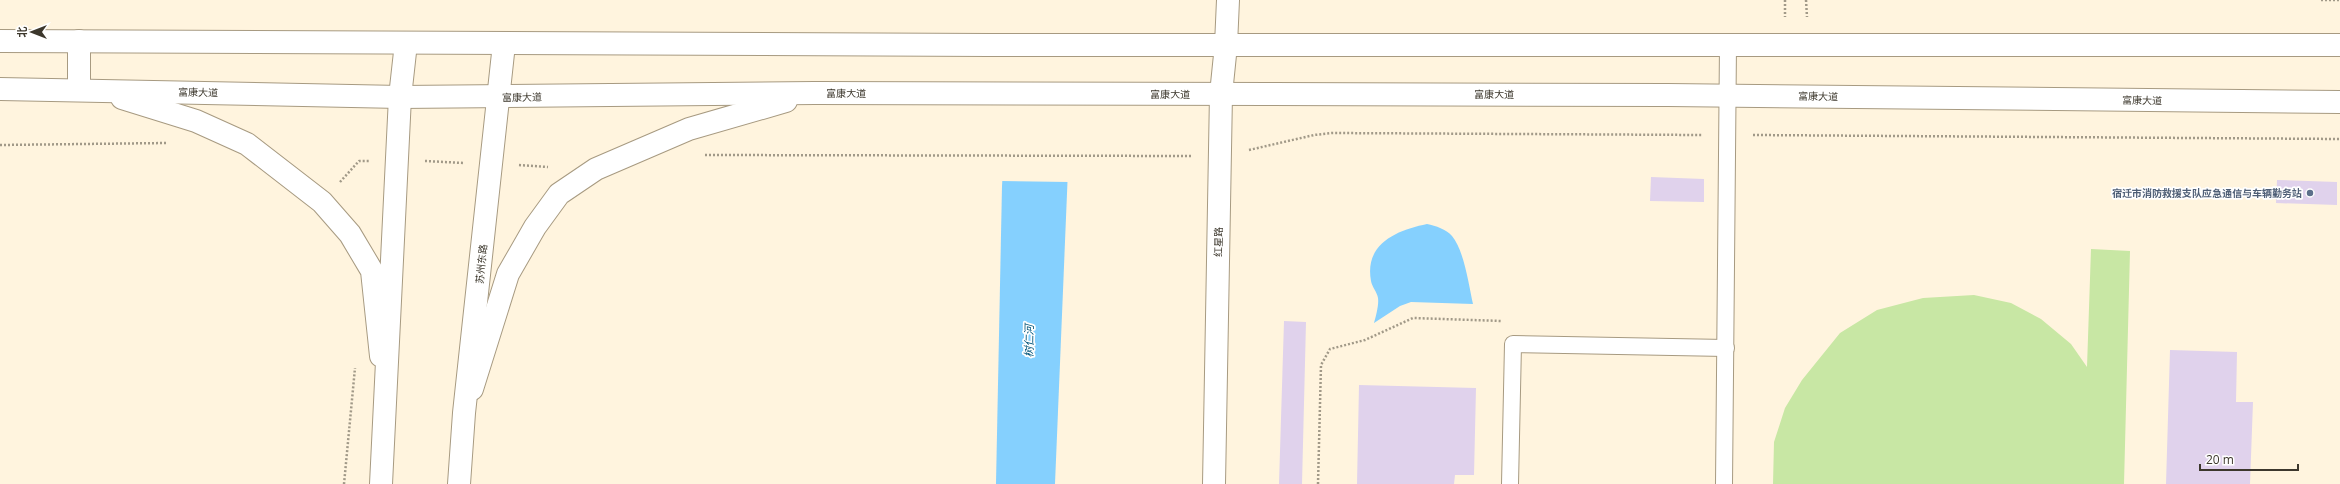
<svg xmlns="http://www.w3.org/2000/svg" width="2340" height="484" viewBox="0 0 2340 484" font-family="'Open Sans','Noto Sans SC',sans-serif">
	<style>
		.green { fill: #c8e7a4 }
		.water { fill: #85d0fe }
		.pier { fill: #fff4de }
		.building { fill: #e0d2ec }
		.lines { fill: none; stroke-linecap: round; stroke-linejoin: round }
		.service-casing { stroke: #a79a81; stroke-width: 18 }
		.tertiary-casing { stroke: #a79a81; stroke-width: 24 }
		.secondary-casing { stroke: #a79a81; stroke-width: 24 }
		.path { stroke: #a19988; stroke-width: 2.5; stroke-dasharray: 2 2; stroke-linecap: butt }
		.service { stroke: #fff; stroke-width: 16 }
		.tertiary { stroke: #fff; stroke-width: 22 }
		.secondary { stroke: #fff; stroke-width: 22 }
		.service-dot { fill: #5c6f8a; stroke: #fff; stroke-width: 1.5 }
		.labels { text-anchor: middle; stroke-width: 3.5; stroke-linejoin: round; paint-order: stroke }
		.street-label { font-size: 10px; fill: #3c372c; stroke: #fff }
		.service-label { font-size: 10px; font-weight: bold; fill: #4e5e75; stroke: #fff; text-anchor: end }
		.water-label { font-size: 11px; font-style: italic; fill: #005479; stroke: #fff }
	</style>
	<rect width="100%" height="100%" fill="#fff4de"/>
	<!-- green -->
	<path class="green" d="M2091 249 2130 251 2124 484H1773L1774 442 1785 408 1802 380 1840 333 1877 310 1923 298 1974 295 2011 303 2041 319 2071 344 2087 367Z"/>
	<!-- water -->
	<g class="water">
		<path d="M1014 0H1075L1055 484H996L1002 186Z"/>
		<path d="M1427 224C1436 226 1446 229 1452 236 1464 250 1469 286 1473 304L1411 302 1400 306 1374 323C1376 316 1379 305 1378 298 1377 292 1372 287 1371 281 1364 243 1398 230 1427 224Z"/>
	</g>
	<!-- pier -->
	<path class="pier" d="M1012 0H1077L1069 182 1001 181Z"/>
	<!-- building -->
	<g class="building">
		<path d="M1651 177 1704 179V202L1650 201Z"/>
		<path d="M2277 180 2337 182V205L2276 203Z"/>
		<path d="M1284 321 1306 322 1302 484H1279Z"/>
		<path d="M2170 350 2237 352 2236 402H2253L2250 484H2166Z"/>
		<path d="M1359 385 1476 388 1474 475H1455L1454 484H1357Z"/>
	</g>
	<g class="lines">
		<!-- service casing -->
		<g class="service-casing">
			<g id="service">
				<path d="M1510 484 1513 344 1726 348"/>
				<path d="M1724 484 1728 45"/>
			</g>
		</g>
		<!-- tertiary casing -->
		<g class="tertiary-casing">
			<g id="tertiary">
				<path d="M0 41 989 45H2340"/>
				<path d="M0 89 400 97 815 93 1668 95 2340 102"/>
				<path d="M79 90V41"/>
				<path d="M122 98 196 121 247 144 322 202 350 234 372 271 381 356"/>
				<path d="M472 389 508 274 535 227 559 194 596 169 689 129 786 101"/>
				<path d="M1214 484 1221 94 1226 45 1228 0"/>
			</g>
		</g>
		<!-- secondary casing -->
		<g class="secondary-casing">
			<g id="secondary">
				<path d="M381 484 400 97 406 43"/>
				<path d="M459 484 464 413 504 44"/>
			</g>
		</g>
		<!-- path -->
		<g class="path">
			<path d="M1785 0V17"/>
			<path d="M1806 0 1807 17"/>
			<path d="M2321 0H2340"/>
			<path d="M1753 135 2340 139"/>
			<path d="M0 145 167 143"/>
			<path d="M1249 150 1314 135 1332 133 1702 135"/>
			<path d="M705 155 1192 156"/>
			<path d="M425 161 464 163"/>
			<path d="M519 165 548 167"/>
			<path d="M340 182 359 161H370"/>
			<path d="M344 484 355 368"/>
			<path d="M1318 484 1321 365 1330 349 1365 340 1413 318 1502 321"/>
		</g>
		<!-- service -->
		<use href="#service" class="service"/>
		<!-- tertiary -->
		<use href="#tertiary" class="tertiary"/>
		<!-- secondary -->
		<use href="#secondary" class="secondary"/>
	</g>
	<!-- markers -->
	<circle class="service-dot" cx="2310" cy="193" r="4"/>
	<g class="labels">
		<!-- street labels -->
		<g class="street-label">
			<text transform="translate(198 92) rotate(1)" y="4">富康大道</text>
			<text x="846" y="97">富康大道</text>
			<text x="1170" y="98">富康大道</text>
			<text x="1494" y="98">富康大道</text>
			<text transform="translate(1818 96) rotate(1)" y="4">富康大道</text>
			<text transform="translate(522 97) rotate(-1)" y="4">富康大道</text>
			<text transform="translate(2142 100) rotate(1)" y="4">富康大道</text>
			<text transform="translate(1218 242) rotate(-89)" y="4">红星路</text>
			<text transform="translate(481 264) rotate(-84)" y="4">苏州东路</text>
		</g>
		<!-- service labels -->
		<g class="service-label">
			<text x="2302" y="197">宿迁市消防救援支队应急通信与车辆勤务站</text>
		</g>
		<!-- water labels -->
		<g class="water-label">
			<text transform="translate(1029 341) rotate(-89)" y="4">树仁河</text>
		</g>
	</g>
	<!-- north arrow -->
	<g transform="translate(32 32) rotate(270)" stroke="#ffffff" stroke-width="3" paint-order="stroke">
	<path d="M0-3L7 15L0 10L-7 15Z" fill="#3c372c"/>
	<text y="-6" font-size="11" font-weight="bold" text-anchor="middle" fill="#3c372c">北</text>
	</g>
	<!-- scale -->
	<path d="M2200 464v6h98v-6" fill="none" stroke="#3c372c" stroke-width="2"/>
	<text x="2206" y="464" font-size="12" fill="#3c372c" stroke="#ffffff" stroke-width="3" paint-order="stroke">20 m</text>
</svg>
